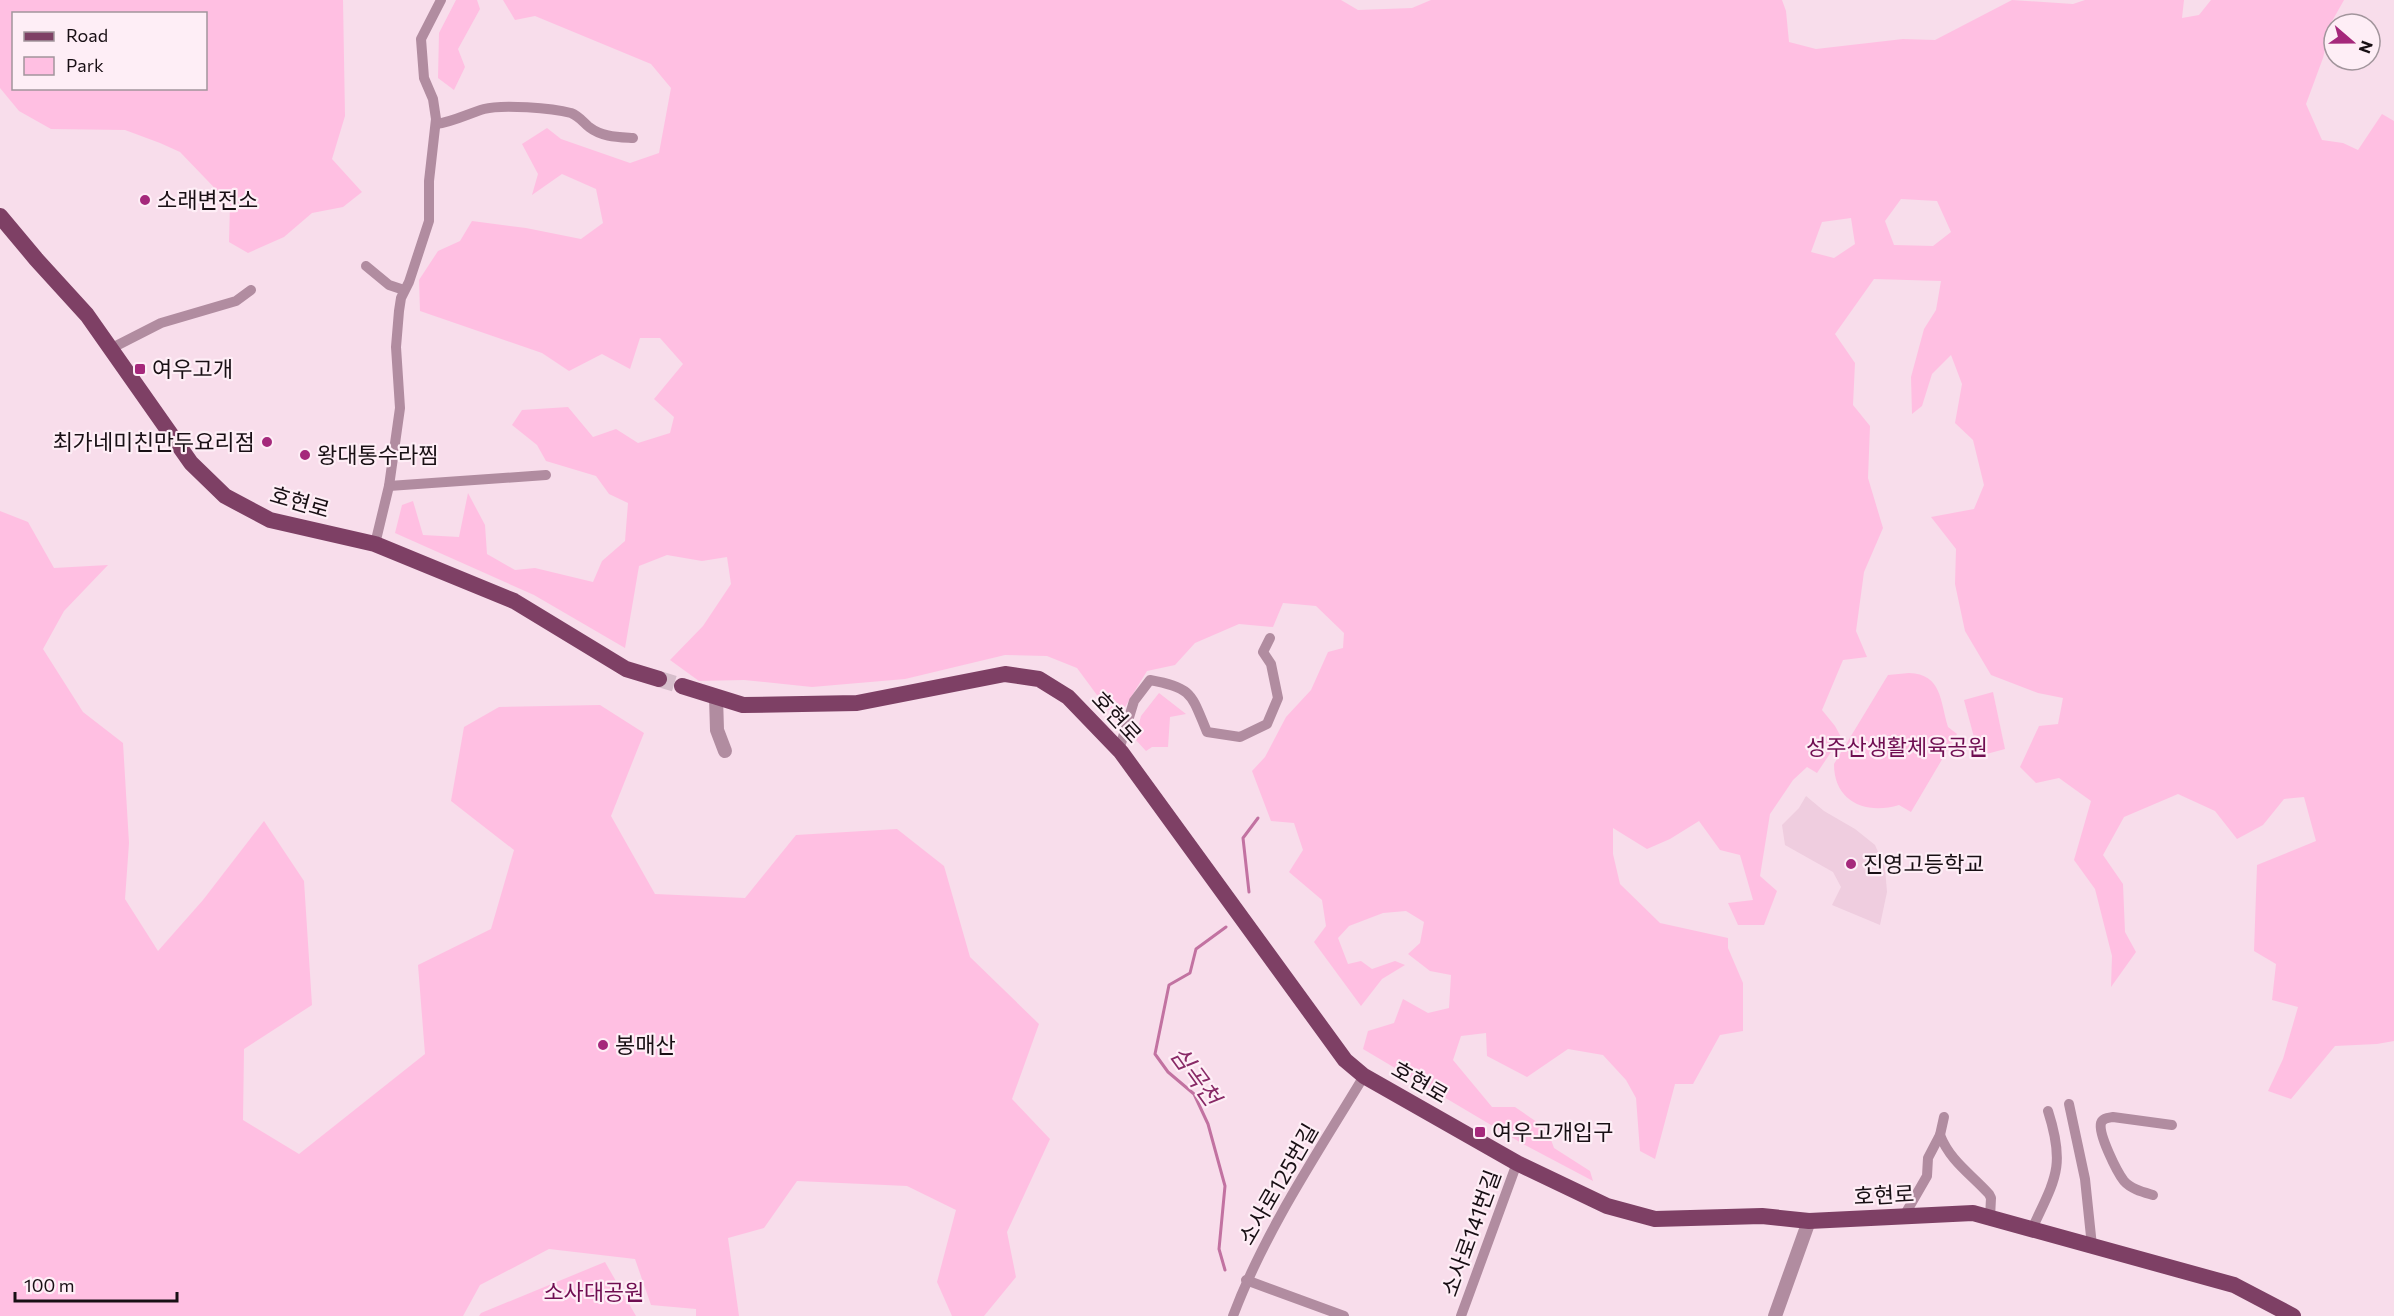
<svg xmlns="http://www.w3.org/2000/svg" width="2394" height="1316" viewBox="0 0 2394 1316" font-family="Commissioner,'Noto Sans KR',sans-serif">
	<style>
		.built { fill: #efcddf }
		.green { fill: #ffbfe2; fill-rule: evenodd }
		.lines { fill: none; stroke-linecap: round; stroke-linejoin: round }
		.stream { stroke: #c272a1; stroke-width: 3 }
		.primary-tunnel { stroke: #d6becb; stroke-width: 16; stroke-dasharray: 16 8; stroke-linecap: butt }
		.minor { stroke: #b18ca0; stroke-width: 10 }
		.tertiary { stroke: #b18ca0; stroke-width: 14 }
		.primary { stroke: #7e4065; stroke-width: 16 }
		.poi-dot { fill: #a5287b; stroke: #feeef6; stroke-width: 2 }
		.labels { text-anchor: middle; stroke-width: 4.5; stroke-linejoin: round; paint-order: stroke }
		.poi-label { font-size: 22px; fill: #180f14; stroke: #feeef6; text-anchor: start }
		.street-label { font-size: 22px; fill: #180f14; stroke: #feeef6 }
		.park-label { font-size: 22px; fill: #6f0d51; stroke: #feeef6 }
		.water-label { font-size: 24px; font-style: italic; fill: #882966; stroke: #feeef6 }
	</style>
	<rect width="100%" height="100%" fill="#f8ddeb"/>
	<!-- built -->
	<path class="built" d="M1806 796 1824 811 1855 829 1875 845 1885 868 1887 892 1880 925 1832 905 1841 887 1833 872 1785 845 1782 825 1799 808Z"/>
	<!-- green -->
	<g class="green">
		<path d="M0 0H343L345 116 332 159 362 192 343 207 312 213 284 237 248 253 229 242 230 204 180 152 160 143 125 130 51 129 19 111 0 88ZM14 14H206V88H14Z"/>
		<path d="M456 0H477L480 9 458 49 465 67 454 90 438 78 439 33Z"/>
		<path d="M503 0H1341L1358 10 1412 8 1431 0H1782L1786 11 1789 42 1816 49 1903 39 1935 40 2012 0 2073 4 2085 0H2184L2182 18 2199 15 2211 0H2344L2331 23 2323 58 2306 104 2322 140 2343 143 2358 150 2382 114 2394 121V1041L2377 1044 2335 1046 2291 1099 2268 1091 2283 1059 2298 1007 2272 1000 2276 964 2254 951 2257 865 2316 841 2304 797 2284 799 2263 825 2237 839 2215 811 2178 794 2124 817 2103 855 2123 884 2125 932 2136 952 2111 987 2112 956 2095 889 2074 860 2091 801 2059 778 2036 783 2020 767 2039 726 2058 724 2063 698 2038 693 1991 675 1965 631 1955 584 1956 549 1931 517 1974 509 1984 485 1973 440 1955 423 1962 384 1951 355 1932 374 1922 406 1912 414 1911 377 1924 329 1936 310 1941 281 1874 279 1835 334 1855 363 1853 405 1870 426 1868 478 1883 528 1864 572 1856 631 1867 657 1843 660 1822 710 1835 726 1841 737 1817 773 1807 767 1793 780 1770 814 1760 876 1777 891 1764 925H1738L1728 903 1753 900 1740 855 1720 850 1699 821 1670 839 1647 849 1613 828V854L1620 884 1660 923 1728 938V948L1743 983V1031L1720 1035 1693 1084H1675L1655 1159 1640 1151 1636 1098 1626 1080 1603 1055 1568 1049 1527 1077 1487 1056 1486 1033 1461 1036 1453 1060 1492 1107H1515L1547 1129 1554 1148 1590 1171 1593 1181 1523 1144 1363 1049 1368 1031 1394 1023 1403 999 1428 1013 1449 1008 1451 975 1430 971 1408 954 1420 943 1424 922 1406 911 1383 913 1349 926 1338 938 1348 964 1361 961 1372 969 1395 961 1405 965 1382 979 1361 1006 1314 942 1326 926 1322 900 1289 872 1303 850 1294 823 1271 821 1252 771 1265 757 1286 717 1311 690 1328 652 1343 648 1344 633 1316 606 1283 603 1273 627 1239 624 1195 643 1175 665 1147 671 1125 707 1108 710 1077 668 1047 656 1005 655 905 679 812 687 744 680 699 681 670 660 703 626 731 584 727 557 702 561 667 555 639 566 625 648 534 595 395 533 402 505 413 501 423 535 459 537 468 493 485 525 487 554 515 570 535 568 593 582 602 561 625 541 628 503 609 494 596 476 546 461 537 445 512 425 522 410 568 407 593 437 616 429 638 443 670 433 674 417 654 399 683 364 660 338H640L630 369 602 354 569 371 542 353 420 311 419 280 438 251 460 241 472 221 526 228 581 239 603 223 596 189 562 174 532 195 538 174 522 144 547 128 561 139 630 163 659 153 671 88 651 64 535 16 515 20ZM1901 199 1937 201 1951 232 1933 246 1894 245 1885 221ZM1851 218 1855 244 1834 258 1811 252 1822 222Z"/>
		<path d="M0 511 28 522 54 568 108 565 64 611 43 649 83 712 123 743 129 843 125 899 158 951 203 900 264 821 304 881 312 1005 244 1049 243 1120 299 1154 425 1054 418 965 491 929 514 850 451 801 464 727 499 707 600 705 644 733 611 816 655 894 745 898 796 835 897 829 944 866 970 957 1039 1024 1012 1099 1050 1139 1007 1232 1016 1277 984 1316H952L937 1282 956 1210 907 1186 797 1181 764 1228 728 1238 739 1316H696V1309L651 1305 635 1259 549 1249 480 1285 463 1316H0Z"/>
		<path d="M1909 673C1942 674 1940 701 1948 727L1957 734 1911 812 1899 805C1866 815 1834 802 1834 764L1888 675Z"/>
		<path d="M1993 692 2005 749 1979 756 1964 700Z"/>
		<path d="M1159 693 1186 714 1170 717 1168 747H1152L1146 751 1135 739 1141 716Z"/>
		<path d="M605 1262 636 1316H479L481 1313Z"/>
	</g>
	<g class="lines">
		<!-- stream -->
		<g class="stream">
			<path d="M1249 892 1243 838 1258 818"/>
			<path d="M1225 1270 1219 1249 1225 1186 1208 1124 1194 1094 1168 1072 1155 1054 1169 985 1190 973 1196 949 1226 927"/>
		</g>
		<!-- primary-tunnel -->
		<path class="primary-tunnel" d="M659 679 682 686"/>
		<!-- minor -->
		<g class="minor">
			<path d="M436 124C453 122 467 114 484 109 502 104 552 108 571 113 579 116 583 122 589 127 602 137 617 137 633 138"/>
			<path d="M366 266 389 285 404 290"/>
			<path d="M110 349 161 323 236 301 251 290"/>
			<path d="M389 486 546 475"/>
			<path d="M375 544 389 486 400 408 396 347 399 311 401 298 409 282 429 221V181L436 119 433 99 424 78 421 39 441 0"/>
			<path d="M1119 750 1134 701 1150 680C1193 688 1191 694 1207 732L1240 737 1267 724 1278 698 1271 664 1263 652 1270 638"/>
			<path d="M2069 1104 2085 1179 2092 1246"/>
			<path d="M1940 1135C1950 1161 1971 1174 1989 1194L1991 1198 1990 1218"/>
			<path d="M2153 1195C2143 1192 2131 1189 2124 1181 2117 1172 2098 1134 2101 1123 2103 1118 2108 1118 2113 1117L2172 1125"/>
			<path d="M1904 1216 1927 1176 1928 1158 1940 1135 1944 1117"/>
			<path d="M2032 1229C2055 1179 2066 1167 2048 1111"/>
			<path d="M1246 1280 1344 1316"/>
			<path d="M1233 1316C1265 1231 1317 1154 1364 1076"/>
			<path d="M1461 1316 1517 1163"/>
		</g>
		<!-- tertiary -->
		<g class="tertiary">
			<path d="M716 697 717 730 725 751"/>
			<path d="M1775 1316 1809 1221"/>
		</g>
		<!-- primary -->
		<g class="primary">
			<path d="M0 216 36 259 87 315 191 463 225 496 270 520 375 544 514 601 626 669 659 679"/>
			<path d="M682 686 743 705 857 703 1005 674 1039 679 1068 697 1121 752 1345 1060 1364 1076 1517 1163 1607 1206 1655 1219 1762 1216 1809 1221 1973 1213 2234 1285 2293 1316"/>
		</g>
	</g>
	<!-- markers -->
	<g class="poi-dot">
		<circle cx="145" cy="200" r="6"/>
		<rect x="134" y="363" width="12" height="12" rx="3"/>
		<circle cx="267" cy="442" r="6"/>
		<circle cx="305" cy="455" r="6"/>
		<circle cx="1851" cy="864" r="6"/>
		<circle cx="603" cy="1045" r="6"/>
		<rect x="1474" y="1126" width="12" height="12" rx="3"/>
	</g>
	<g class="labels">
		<!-- poi labels -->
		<g class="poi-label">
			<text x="157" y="208">소래변전소</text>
			<text x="152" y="377">여우고개</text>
			<text x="255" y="450" text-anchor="end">최가네미친만두요리점</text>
			<text x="317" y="463">왕대통수라찜</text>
			<text x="1863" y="872">진영고등학교</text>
			<text x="615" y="1053">봉매산</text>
			<text x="1492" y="1140">여우고개입구</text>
		</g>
		<!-- street labels -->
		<g class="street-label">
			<text transform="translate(300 502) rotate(16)" y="8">호현로</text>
			<text transform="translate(1117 717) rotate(47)" y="8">호현로</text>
			<text transform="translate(1420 1082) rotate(30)" y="8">호현로</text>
			<text transform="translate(1278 1184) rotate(-60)" y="8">소사로125번길</text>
			<text transform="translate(1884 1195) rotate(-3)" y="8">호현로</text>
			<text transform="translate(1471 1233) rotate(-70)" y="8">소사로141번길</text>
		</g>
		<!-- park labels -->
		<g class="park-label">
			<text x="1897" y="755">성주산생활체육공원</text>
			<text x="594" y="1300">소사대공원</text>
		</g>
		<!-- water labels -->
		<g class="water-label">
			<text transform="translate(1195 1076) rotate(54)" y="8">심곡천</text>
		</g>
	</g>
	<!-- legend -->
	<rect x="12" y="12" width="195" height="78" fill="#feeef6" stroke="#a2959c" stroke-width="1.5"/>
	<rect x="24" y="32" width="30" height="9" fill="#7e4065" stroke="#a2959c" stroke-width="1.5"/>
	<text x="66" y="42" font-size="18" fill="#180f14">Road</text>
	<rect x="24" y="57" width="30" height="18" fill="#ffbfe2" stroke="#a2959c" stroke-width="1.5"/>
	<text x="66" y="72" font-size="18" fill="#180f14">Park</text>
	<!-- north arrow -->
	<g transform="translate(2352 42) rotate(110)"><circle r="28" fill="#feeef6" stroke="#a2959c" stroke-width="1.5"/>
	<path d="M0-4.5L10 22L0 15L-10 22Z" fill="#a5287b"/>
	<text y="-9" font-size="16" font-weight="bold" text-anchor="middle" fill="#180f14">N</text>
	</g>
	<!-- scale -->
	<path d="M15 1292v9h162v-9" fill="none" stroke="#180f14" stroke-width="3"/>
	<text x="24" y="1292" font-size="18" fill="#180f14" stroke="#feeef6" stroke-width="4.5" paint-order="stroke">100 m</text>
</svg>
